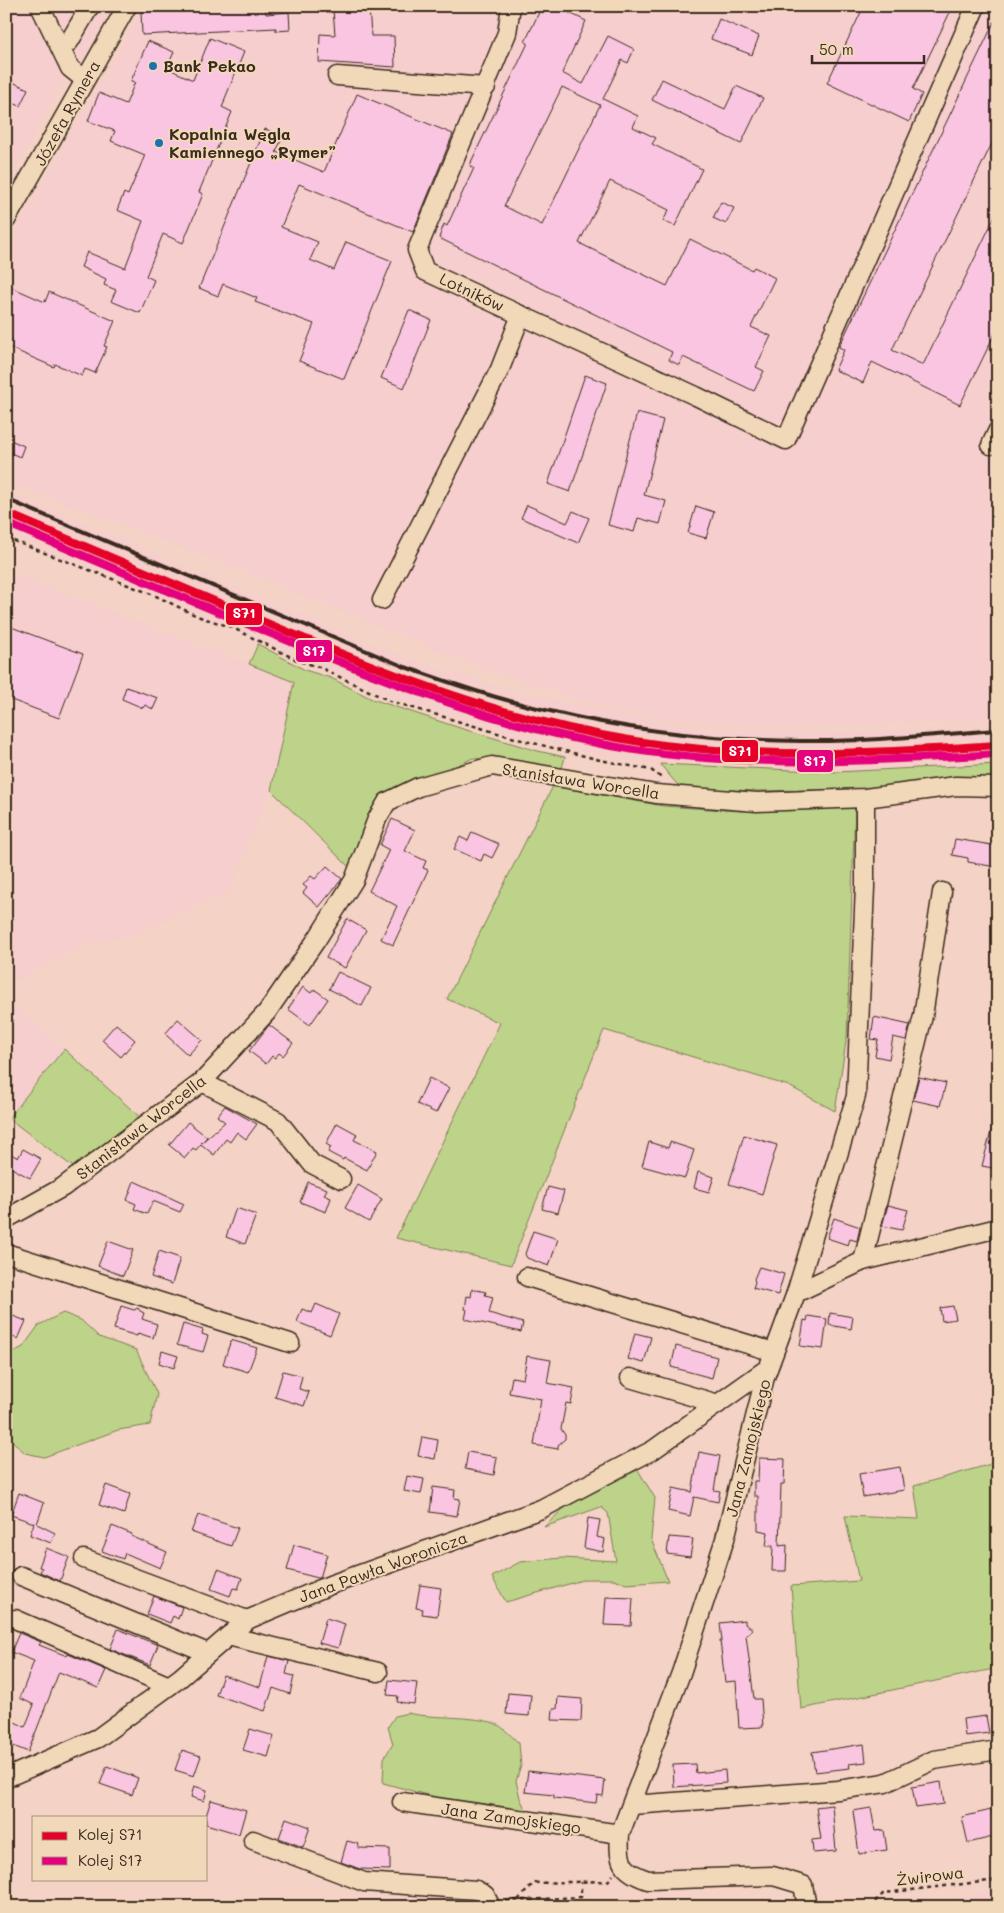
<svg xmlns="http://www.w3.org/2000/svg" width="1004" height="1913" viewBox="0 0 1004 1913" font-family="Mali,sans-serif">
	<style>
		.built { fill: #f6cecd }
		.green { fill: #bdd389; stroke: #7c7e54 }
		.building { fill: #fac5e1; stroke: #3b2a1e; fill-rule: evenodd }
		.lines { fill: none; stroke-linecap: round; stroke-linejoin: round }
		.minor-casing { stroke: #3b2a1e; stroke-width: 21 }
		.path { stroke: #3b2a1e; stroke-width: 2.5; stroke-dasharray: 4 4; stroke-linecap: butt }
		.minor { stroke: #f1d8b9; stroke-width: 18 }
		.rail { stroke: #3b2a1e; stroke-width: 4 }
		.rail-1-casing { stroke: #f1d8b9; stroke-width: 11 }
		.rail-2-casing { stroke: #f1d8b9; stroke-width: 11 }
		.rail-1 { stroke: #e4002b; stroke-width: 8 }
		.rail-2 { stroke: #e5007d; stroke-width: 8 }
		.poi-dot { fill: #1f6fb2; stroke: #f1d8b9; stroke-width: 2 }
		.labels { text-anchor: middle; stroke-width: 4; stroke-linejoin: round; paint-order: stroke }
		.poi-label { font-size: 16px; font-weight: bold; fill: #3b2a1e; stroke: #f1d8b9; text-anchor: start }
		.street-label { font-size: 16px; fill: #3b2a1e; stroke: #f1d8b9 }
		.line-badge { stroke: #f1d8b9; stroke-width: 2 }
		.badge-label { font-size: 14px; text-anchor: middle; font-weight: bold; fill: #fff }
	</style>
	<rect width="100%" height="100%" fill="#f4d2c5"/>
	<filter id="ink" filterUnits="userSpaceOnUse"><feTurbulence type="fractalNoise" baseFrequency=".02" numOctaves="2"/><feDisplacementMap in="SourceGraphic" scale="10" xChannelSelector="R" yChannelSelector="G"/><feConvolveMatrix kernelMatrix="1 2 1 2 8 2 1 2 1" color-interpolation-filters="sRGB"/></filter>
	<g filter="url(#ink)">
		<!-- built -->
		<g class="built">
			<path d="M6 6H113L82 62 73 65 6 184Z"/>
			<path d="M144 6H998V720L785 728 668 719 606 708 487 670 201 554 6 481V251L54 163Z"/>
			<path d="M6 490 210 578 408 659 516 693 677 725 836 733 934 729 998 725V764L936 769 751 773 672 766 589 753 507 733 409 703 6 534Z"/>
			<path d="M6 571 294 682 271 786 229 892 126 937 90 942 6 985Z"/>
			<path d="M6 997 64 1049 6 1122Z"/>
			<path d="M998 1891V1899L956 1898Z"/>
		</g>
		<!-- green -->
		<g class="green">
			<path d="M258 644 305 670 331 678 372 699 460 728 538 751 565 757 562 768 473 758 374 804 350 868 271 790 294 682 249 664Z"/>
			<path d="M660 764 836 772 998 764V779L855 789 758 791 680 788Z"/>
			<path d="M553 786 663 806 740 811 855 805 847 1036 835 1111 789 1086 604 1030 511 1265 396 1238 500 1023 447 999Z"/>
			<path d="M64 1049 142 1119 73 1167 8 1118Z"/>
			<path d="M63 1313 81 1320 99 1337 136 1350 157 1394 150 1425 118 1430 44 1457 25 1453 6 1435V1356L23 1347 39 1325Z"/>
			<path d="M998 1462V1668L801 1709 791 1586 859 1581 845 1516 919 1519 914 1486Z"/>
			<path d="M638 1470 655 1498 651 1539 668 1581 626 1584 614 1579H586L506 1602 492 1577 520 1562 562 1558 616 1561 608 1513 601 1507 544 1527 579 1494Z"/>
			<path d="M408 1713C430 1719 481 1715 498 1725 505 1729 512 1737 519 1743L521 1766 516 1781 520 1798 526 1811 514 1812 485 1804 446 1800 383 1783 384 1758 393 1744 388 1727 395 1716Z"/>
		</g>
		<!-- building -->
		<g class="building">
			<path d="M243 6H265L266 14 289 12 290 30 276 31V28L142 35 141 11Z"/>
			<path d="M369 6 371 36H394L395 67 319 62 320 34 335 35 333 9Z"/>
			<path d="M542 6H555L586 21 562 73 583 84 608 36 634 49 628 63 622 60 603 99 638 116 633 127 656 138 652 144 702 169 675 226 663 221 669 210 610 181 579 243 667 286 690 239 752 270 754 267 775 278 751 327 771 336 756 367 764 371 754 391 683 357 679 365 669 360 672 352 439 238 444 224 447 226 474 168 470 166 472 160 528 43 525 42ZM562 87 600 105 542 225 504 206Z"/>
			<path d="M864 6H953L913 89 922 94 909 122 827 83Z"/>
			<path d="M998 14V131L892 350 923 365 998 210V327L960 405 872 362 863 383 835 370 844 350 839 347Z"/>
			<path d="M719 19 759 36 752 55 711 39Z"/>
			<path d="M210 38 244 52 224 101H225L222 107 232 112 199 192 203 194 183 243 163 234 146 276 154 280 140 313 111 301 116 290 104 285 106 279 81 267 87 252 125 268 143 221 117 210 124 193 128 195 145 155 111 141 115 131 88 121 99 93 126 104 135 82 131 81 148 41 174 52 167 68 193 80Z"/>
			<path d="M662 79 725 109 736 86 763 98 741 144 652 100Z"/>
			<path d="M10 81 28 89 20 106 6 100V89Z"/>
			<path d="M357 94 453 134 413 232 299 184 281 227 318 242 310 260 334 270 346 242 392 261 344 379 299 361 314 324 255 302 257 298 223 284 218 296 199 288 265 129 283 136 276 152 324 172Z"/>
			<path d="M721 202 734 208 726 224 713 218Z"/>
			<path d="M11 287 45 302 49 292 115 321 104 346 107 347 95 373 85 369 82 376 55 364 54 367 8 347 12 339 6 337V299Z"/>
			<path d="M409 310 431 320 404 388 381 378Z"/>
			<path d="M585 375 607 383 570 492 548 484Z"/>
			<path d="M637 413 663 420 644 495 666 501 660 524 638 518 634 532 608 525Z"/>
			<path d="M6 438 24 446 20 457 6 451Z"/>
			<path d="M527 505 567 523 573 511 589 518 578 543 521 518Z"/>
			<path d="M696 506 714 512 706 538 688 533Z"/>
			<path d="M6 625 83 654 59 718 6 698Z"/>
			<path d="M126 687 158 698 153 709 145 705 143 708 122 699Z"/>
			<path d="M392 819 415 830 405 851 426 861 423 868 428 870 393 945 381 939 397 906 369 891 389 850 380 845Z"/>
			<path d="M472 832 499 844 492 858 484 854 481 861 454 849 460 837 468 841Z"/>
			<path d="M955 839 998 846 996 867 968 862V858L952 855Z"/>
			<path d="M327 866 342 879 319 907 303 893 307 888 303 885 311 876 315 879Z"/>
			<path d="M347 919 366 930 345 968 326 958Z"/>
			<path d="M338 972 371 988 362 1006 329 989Z"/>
			<path d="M303 987 311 993 314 989 328 999 310 1025 288 1009Z"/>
			<path d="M874 1017 910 1025 906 1040 893 1037 889 1059 875 1056 878 1040 871 1039Z"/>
			<path d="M178 1019 202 1040 188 1055 165 1034Z"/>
			<path d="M116 1024 135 1040 121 1057 102 1040Z"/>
			<path d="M269 1025 293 1043 283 1056 279 1053 275 1058 272 1056 266 1064 249 1051Z"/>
			<path d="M919 1077 946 1083 940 1106 913 1100Z"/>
			<path d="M429 1078 449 1088 436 1113 417 1104Z"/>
			<path d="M225 1106 257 1124 246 1139 237 1132 230 1142 226 1139 214 1155 201 1144 196 1150 193 1148 185 1158 169 1145 188 1122 207 1137 201 1143 225 1122 217 1116Z"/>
			<path d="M994 1120 998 1121V1169L982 1166Z"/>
			<path d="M337 1123 357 1134 354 1140 377 1151 367 1170 344 1158 343 1160 328 1152 331 1147 326 1144Z"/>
			<path d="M744 1135 777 1145 762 1194 729 1184Z"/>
			<path d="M649 1142 668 1148 670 1142 694 1150 685 1178 642 1166Z"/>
			<path d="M23 1149 41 1159 30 1178 6 1165V1151L18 1158Z"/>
			<path d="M698 1172 714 1177 709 1192 694 1188Z"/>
			<path d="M134 1181 184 1204 180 1212 153 1201 147 1214 134 1209 136 1204 127 1200Z"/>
			<path d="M308 1182 327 1189 324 1195 331 1198 326 1212 300 1202Z"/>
			<path d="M358 1185 382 1199 369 1222 345 1208Z"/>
			<path d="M548 1187 564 1191 558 1213 542 1209Z"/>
			<path d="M888 1205 908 1210 902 1230 882 1226Z"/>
			<path d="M236 1208 256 1215 245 1244 226 1237Z"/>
			<path d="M834 1218 860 1227 857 1241 850 1239 848 1245 827 1238Z"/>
			<path d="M533 1231 558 1239 549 1266 527 1258 525 1254Z"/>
			<path d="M108 1241 133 1250 123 1276 98 1266Z"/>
			<path d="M159 1251 180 1258 172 1284 151 1277Z"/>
			<path d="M759 1267 784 1274 778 1295 753 1288 755 1282 754 1279Z"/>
			<path d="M472 1289 486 1292 485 1295 493 1297 489 1313 523 1323 521 1332 465 1319 467 1310 465 1309 467 1296 471 1297Z"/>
			<path d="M316 1304 339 1314 330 1335 297 1322 302 1309 312 1313Z"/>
			<path d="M121 1306 134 1310 138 1308 140 1311 144 1313 142 1319 157 1324 153 1338 138 1333 137 1336 114 1329Z"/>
			<path d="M953 1306 956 1319 942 1321 940 1308Z"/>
			<path d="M830 1313 853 1317 851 1329 829 1325Z"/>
			<path d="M13 1316 26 1321 18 1339 6 1334Z"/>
			<path d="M808 1316 827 1319 823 1349 800 1346 804 1320 807 1321Z"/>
			<path d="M183 1324 203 1330 202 1334 208 1336 203 1352 177 1345Z"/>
			<path d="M635 1333 651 1337 644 1363 628 1359Z"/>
			<path d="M231 1340 257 1348 248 1372 223 1364Z"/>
			<path d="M676 1346 717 1357 712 1378 671 1367Z"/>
			<path d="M162 1351 178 1356 174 1368 159 1363Z"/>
			<path d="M527 1356 551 1360 547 1383 574 1388 571 1404 566 1403 561 1429 565 1435V1439L558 1445V1449L534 1445 541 1399 509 1393 512 1377 523 1379Z"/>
			<path d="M283 1371 302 1376 299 1389 309 1392 304 1406 275 1397Z"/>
			<path d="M422 1437 438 1440 435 1459 418 1456Z"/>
			<path d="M468 1452 497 1457 494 1475 465 1469Z"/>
			<path d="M699 1452 720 1456 714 1490 720 1491 718 1502 694 1497 690 1516 668 1511 673 1488 692 1492Z"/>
			<path d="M759 1458 785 1459 784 1484H781L779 1546 787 1545 786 1571H772L773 1546H766L768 1532 758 1530V1496H754V1481H758Z"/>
			<path d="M900 1467 904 1490 863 1497 859 1474Z"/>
			<path d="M407 1476 424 1479 421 1494 404 1491Z"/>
			<path d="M106 1485 130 1494 124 1514 99 1505Z"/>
			<path d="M433 1487 455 1490 454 1498 460 1499 457 1516 430 1512Z"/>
			<path d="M19 1493 44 1503 37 1524 55 1533 51 1543 30 1535 34 1523 11 1515Z"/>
			<path d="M198 1515 238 1528 231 1546 191 1532Z"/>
			<path d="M588 1518 600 1520 597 1537 605 1539 603 1552 584 1548Z"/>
			<path d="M112 1526 132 1534 131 1536 167 1552 160 1568 125 1553 123 1559 102 1551Z"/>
			<path d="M669 1537 693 1539 690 1557 667 1554Z"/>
			<path d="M294 1545 327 1554 320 1578H318L287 1570Z"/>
			<path d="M46 1548 69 1557 60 1581 40 1572 42 1568 39 1567Z"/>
			<path d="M218 1569 242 1578 238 1589 233 1588 230 1596 211 1589Z"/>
			<path d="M420 1585 441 1588 437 1616 422 1614 423 1609 416 1608Z"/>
			<path d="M154 1596 182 1607 178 1619 173 1616 170 1623 147 1614Z"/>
			<path d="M606 1597 633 1598 631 1626 604 1625Z"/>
			<path d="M326 1618 345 1624 338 1648 319 1643Z"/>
			<path d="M745 1620V1624L753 1629 746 1635 754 1699H761L763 1727 739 1728 736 1681 725 1682 720 1641H722L720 1623Z"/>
			<path d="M118 1629 158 1645 150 1665 110 1649Z"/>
			<path d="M19 1633 41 1642 39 1645 67 1656 68 1654 106 1670 98 1688 59 1672 28 1752 6 1743 15 1722 25 1727 34 1705 20 1698 34 1661 11 1652Z"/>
			<path d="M268 1656 289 1661 286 1674 294 1676 290 1694 273 1688 265 1711 216 1695 223 1675 260 1687Z"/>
			<path d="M389 1680 417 1683 414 1704 397 1702 398 1696 387 1695Z"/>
			<path d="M508 1693 531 1695 529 1716 506 1714Z"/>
			<path d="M558 1697 582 1699 581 1721 552 1720 553 1709H557Z"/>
			<path d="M986 1716 989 1733 965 1736 963 1719Z"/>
			<path d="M250 1729 274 1736 268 1757 243 1750Z"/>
			<path d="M864 1744 866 1762 849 1764 850 1768 815 1772 812 1752Z"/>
			<path d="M182 1750 201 1756 194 1776 175 1770Z"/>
			<path d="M695 1764 696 1773 725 1770 726 1783 674 1787 673 1765Z"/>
			<path d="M107 1766 138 1778 132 1795 100 1784Z"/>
			<path d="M528 1771 605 1780 603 1796 597 1795 596 1803 554 1798V1795L525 1792Z"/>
			<path d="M941 1782 944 1804 916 1808 912 1787Z"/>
			<path d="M194 1786 207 1790 204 1801 191 1797Z"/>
			<path d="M211 1800 246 1810 239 1834 206 1824V1816Z"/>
			<path d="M832 1805 836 1851 813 1853 812 1840 821 1839 816 1807Z"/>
			<path d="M871 1808 875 1831 884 1830 887 1850 859 1854 853 1811Z"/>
			<path d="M991 1810 997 1836 968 1843 962 1817Z"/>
			<path d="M286 1818 310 1827 303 1847 279 1838Z"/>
			<path d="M347 1841 359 1844 358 1848 390 1849V1870L360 1869 341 1862Z"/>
		</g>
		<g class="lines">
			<!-- minor casing -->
			<g class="minor-casing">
				<g id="minor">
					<path d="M40 6 70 68 85 80"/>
					<path d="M511 6 507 33 417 250 425 271 696 396 786 440 976 6"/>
					<path d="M69 42 90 6"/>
					<path d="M337 76 486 87"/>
					<path d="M6 220 127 6"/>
					<path d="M991 445 998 430"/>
					<path d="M382 600 500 369 521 315"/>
					<path d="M202 1082 278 1121 312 1164 341 1179"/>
					<path d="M6 1219 63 1187 202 1082 267 1012 317 939 354 880 377 819 387 802 418 787 492 766 656 794 757 802 865 798 956 786 998 787"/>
					<path d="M6 1253 290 1343"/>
					<path d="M863 1261 923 1016 942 892"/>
					<path d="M527 1277 774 1352"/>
					<path d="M796 1293 856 1096 865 887V798"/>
					<path d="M630 1378 718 1404"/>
					<path d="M84 1559 247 1620"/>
					<path d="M21 1576 208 1653"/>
					<path d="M15 1619 169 1686"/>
					<path d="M228 1636 378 1672"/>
					<path d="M6 1778 98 1738 180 1678 247 1620 330 1585 541 1509 653 1450 768 1368"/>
					<path d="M402 1802 620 1834"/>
					<path d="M632 1805 838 1790 885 1783 934 1760 998 1750"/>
					<path d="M253 1840 364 1882 476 1890 485 1895 491 1907"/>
					<path d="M807 1907 803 1885 773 1876 648 1880C621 1871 618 1862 620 1834L681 1673 725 1539 765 1377 796 1293 863 1261 998 1228"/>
				</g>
			</g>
			<!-- path -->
			<g class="path">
				<path d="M6 538 154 595 197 616 231 627 299 661 319 667 390 701 518 739 600 760 651 770 663 779"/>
				<path d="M518 1900 534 1883 608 1881 613 1875"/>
				<path d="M506 1901 581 1897V1882"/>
				<path d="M869 1907 884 1893 998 1880"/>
			</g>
			<!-- minor -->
			<use href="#minor" class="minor"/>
			<!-- rail -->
			<path class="rail" d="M6 499 405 667C453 684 500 700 550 711 632 731 717 740 801 741 867 742 932 735 998 730"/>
			<!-- rail-1 casing -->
			<g class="rail-1-casing">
				<path id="rail-1" d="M6 513C81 545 156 576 231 608 361 663 494 719 635 741 755 760 877 753 998 745"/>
			</g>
			<!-- rail-2 casing -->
			<g class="rail-2-casing">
				<path id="rail-2" d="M6 523C97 561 188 600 279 637 394 685 512 731 635 750 755 768 877 761 998 754"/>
			</g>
			<!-- rail-1 -->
			<use href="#rail-1" class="rail-1"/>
			<!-- rail-2 -->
			<use href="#rail-2" class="rail-2"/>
		</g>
	</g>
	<!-- markers -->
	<g class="poi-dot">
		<circle cx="153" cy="66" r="5"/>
		<circle cx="159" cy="143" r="5"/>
	</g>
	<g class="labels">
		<!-- poi labels -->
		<g class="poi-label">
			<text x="163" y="72">Bank Pekao</text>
			<text x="169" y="140">Kopalnia Węgla<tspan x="169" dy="18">Kamiennego „Rymer”</tspan></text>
		</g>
		<!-- street labels -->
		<g class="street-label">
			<text transform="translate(67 113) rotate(-61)" y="6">Józefa Rymera</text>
			<text transform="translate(472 292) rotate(25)" y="6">Lotników</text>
			<text transform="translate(581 781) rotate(9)" y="6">Stanisława Worcella</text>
			<text transform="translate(141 1127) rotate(-38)" y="6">Stanisława Worcella</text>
			<text transform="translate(748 1448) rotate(-76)" y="6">Jana Zamojskiego</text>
			<text transform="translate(383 1567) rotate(-20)" y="6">Jana Pawła Woronicza</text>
			<text transform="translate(511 1818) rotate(8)" y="6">Jana Zamojskiego</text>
			<text transform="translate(930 1876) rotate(-7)" y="6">Żwirowa</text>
		</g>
	</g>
	<g class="line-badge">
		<rect x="225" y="602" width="38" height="24" rx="5" fill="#e4002b"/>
		<rect x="295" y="639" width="38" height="24" rx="5" fill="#e5007d"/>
		<rect x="721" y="739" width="38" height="24" rx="5" fill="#e4002b"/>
		<rect x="796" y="749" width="38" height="24" rx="5" fill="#e5007d"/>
	</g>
	<g class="badge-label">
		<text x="244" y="618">S71</text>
		<text x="314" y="656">S17</text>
		<text x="740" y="756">S71</text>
		<text x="815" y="766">S17</text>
	</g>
	<!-- margin -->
	<rect width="1004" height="1913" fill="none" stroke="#f1d8b9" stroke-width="25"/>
	<rect x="12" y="12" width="979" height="1888" fill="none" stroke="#3b2a1e" stroke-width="2" filter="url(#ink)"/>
	<!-- legend -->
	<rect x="32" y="1816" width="175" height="65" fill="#f1d8b9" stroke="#a8927b"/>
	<rect x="42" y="1832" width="25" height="8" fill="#e4002b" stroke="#a8927b"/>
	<text x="78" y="1840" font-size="15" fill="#3b2a1e">Kolej S71</text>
	<rect x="42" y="1857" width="25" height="8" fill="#e5007d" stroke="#a8927b"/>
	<text x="78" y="1866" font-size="15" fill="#3b2a1e">Kolej S17</text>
	<!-- scale -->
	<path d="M812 55v8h112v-8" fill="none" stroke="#3b2a1e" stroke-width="2.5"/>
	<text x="819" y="55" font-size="15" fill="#3b2a1e" stroke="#f1d8b9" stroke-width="4" paint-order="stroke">50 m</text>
</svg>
